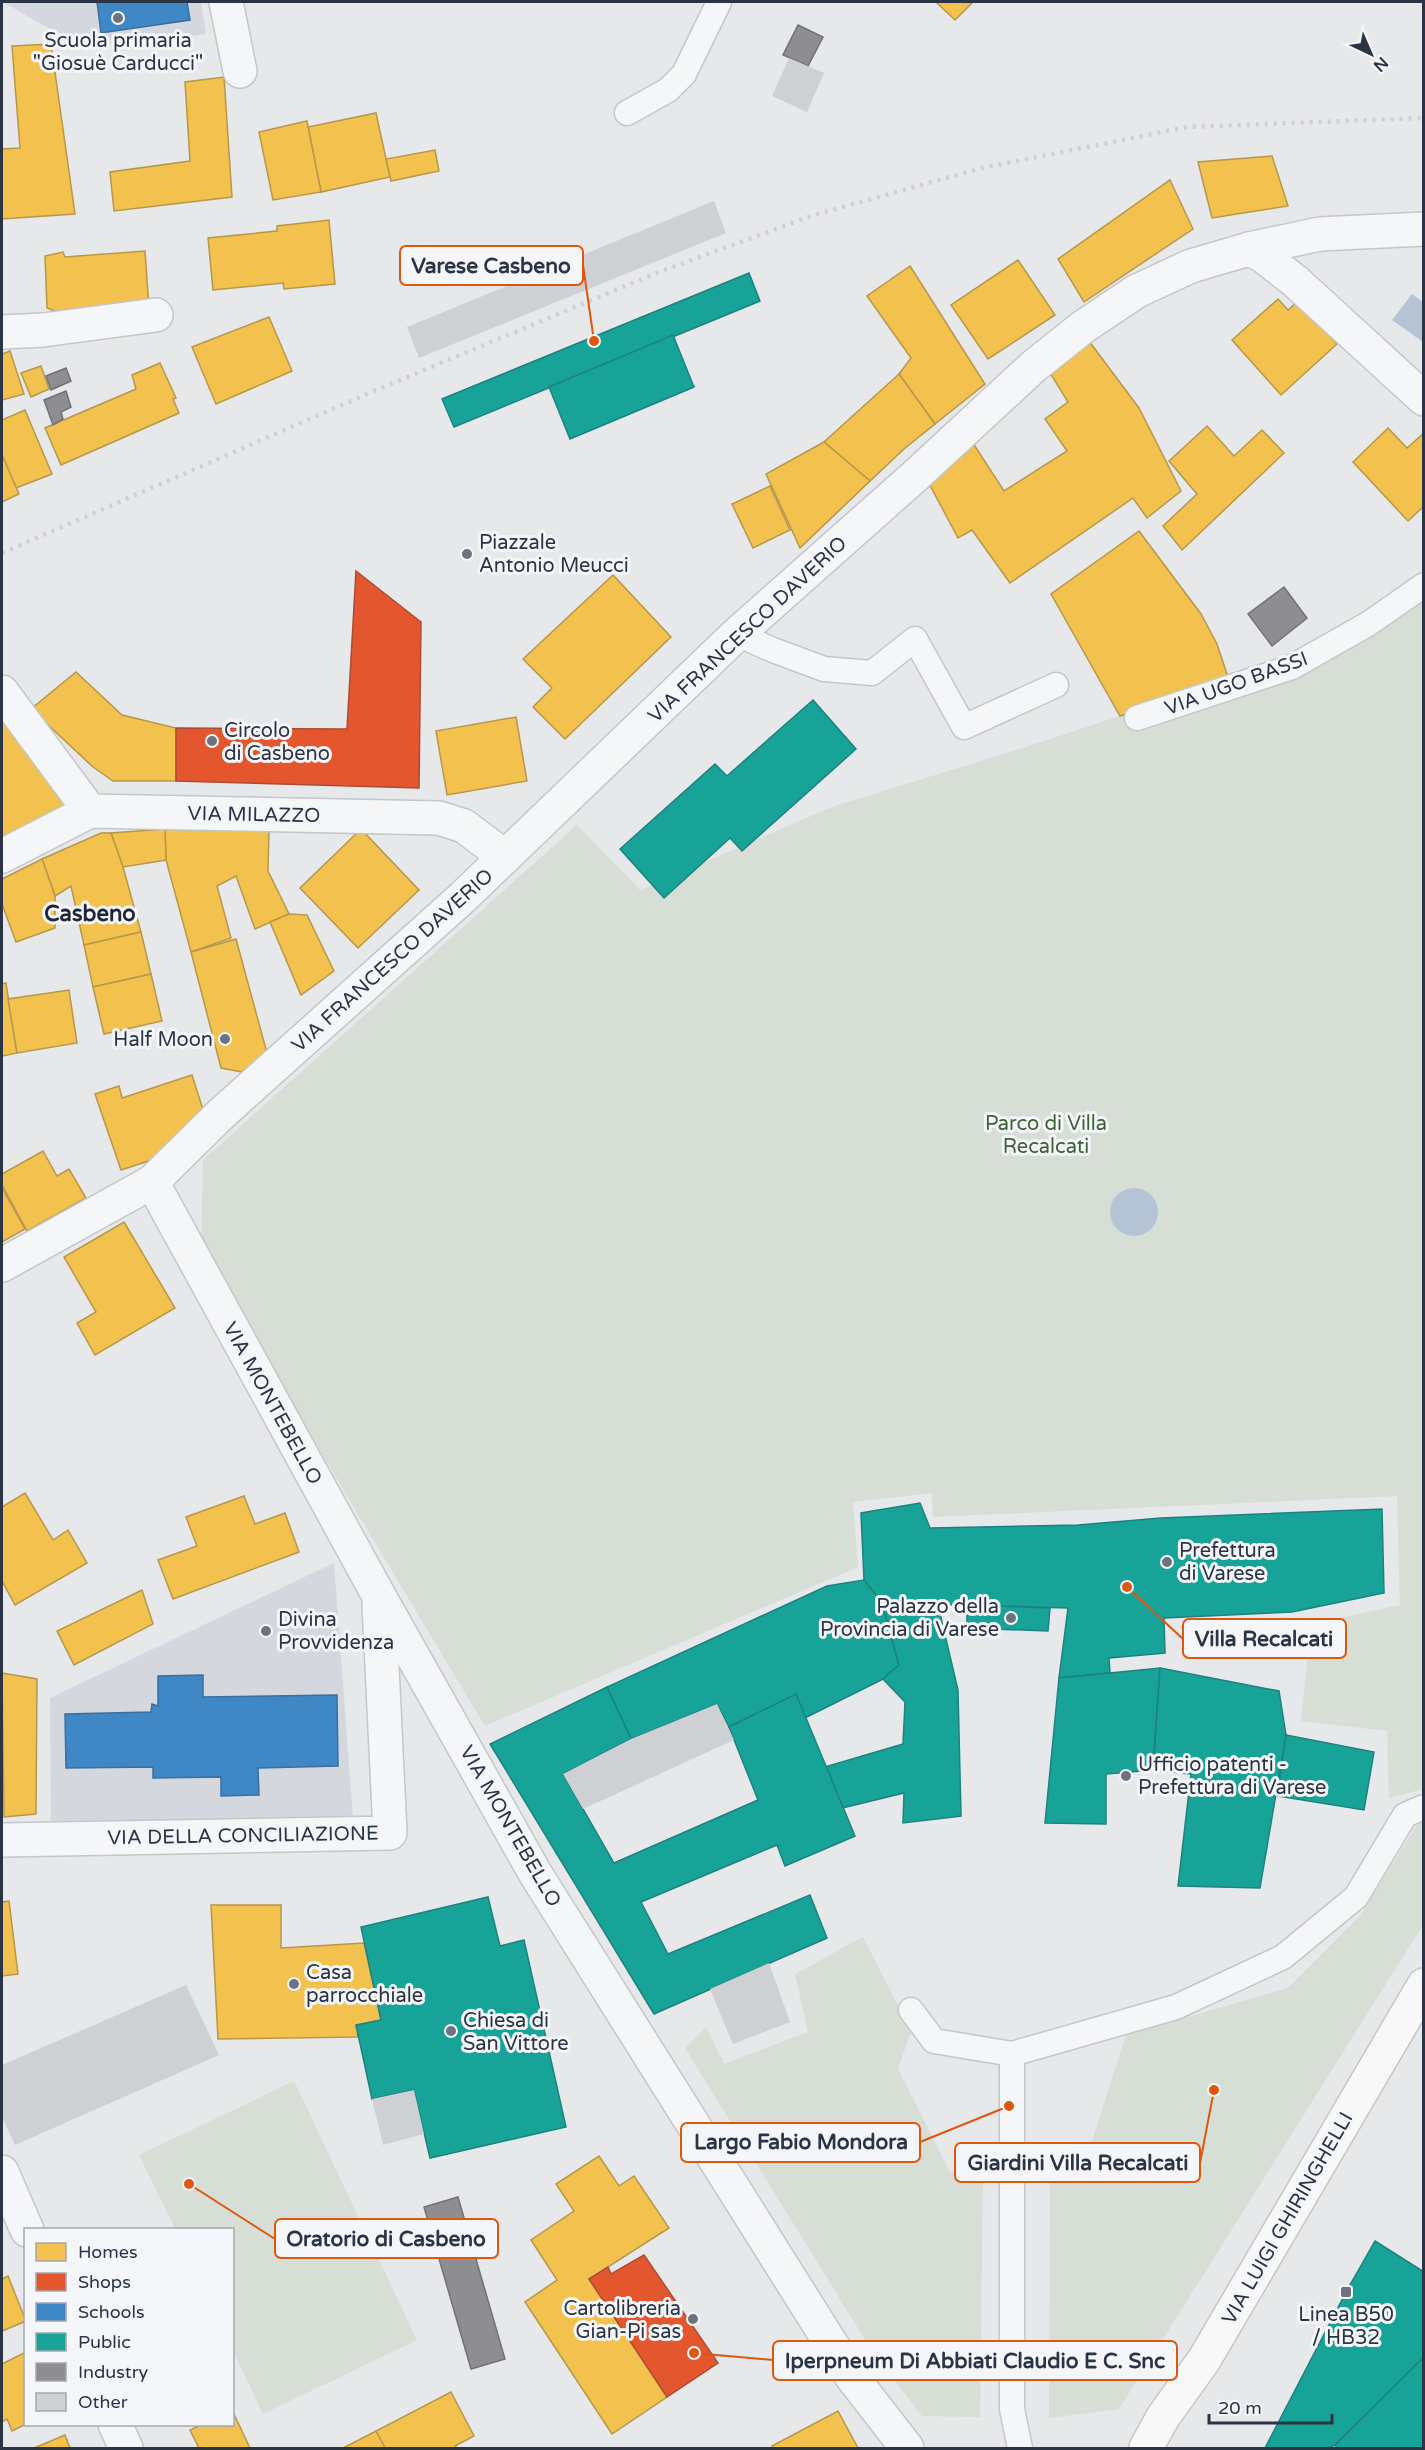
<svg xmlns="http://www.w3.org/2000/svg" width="1425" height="2450" viewBox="0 0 1425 2450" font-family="'Varela Round',sans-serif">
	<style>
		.built { fill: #d4d7dd }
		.green { fill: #d6ded6 }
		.water { fill: #b4c4d5 }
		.homes { fill: #f2c14e; stroke: #b6974b; stroke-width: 1.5 }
		.shops { fill: #e4572e; stroke: #ac4c35; stroke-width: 1.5 }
		.schools { fill: #3f88c5; stroke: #396f9f; stroke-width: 1.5 }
		.public { fill: #17a398; stroke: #1d827f; stroke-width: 1.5 }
		.industry { fill: #8d8d92; stroke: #70727b; stroke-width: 1.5 }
		.building { fill: #ced0d3 }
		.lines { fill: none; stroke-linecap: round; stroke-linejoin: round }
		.lane-casing { stroke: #c4c6c8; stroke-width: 27 }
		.street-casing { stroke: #c4c6c8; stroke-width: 36 }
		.secondary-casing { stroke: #c4c6c8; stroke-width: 36 }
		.lane { stroke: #f5f6f7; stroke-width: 24 }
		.street { stroke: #f5f6f7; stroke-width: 33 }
		.secondary { stroke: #f8f8f8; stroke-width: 33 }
		.rail { stroke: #cecfd2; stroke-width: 4.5; stroke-dasharray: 3 6; stroke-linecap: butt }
		.poi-dot { fill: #6c737f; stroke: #f4f6f9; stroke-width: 2 }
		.labels { text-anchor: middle; stroke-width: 6; stroke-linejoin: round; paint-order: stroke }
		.poi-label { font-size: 20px; fill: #2b3445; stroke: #f4f6f9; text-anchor: start }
		.street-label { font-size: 20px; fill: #2b3445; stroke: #f4f6f9 }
		.park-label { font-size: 20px; fill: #3f6138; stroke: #f4f6f9 }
		.quarter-label { font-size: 22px; font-weight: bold; fill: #1d2536; stroke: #f4f6f9 }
		.leader { fill: none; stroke: #df570f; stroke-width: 2 }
		.callout-dot { fill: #df570f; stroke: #f4f6f9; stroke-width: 2 }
		.callout { fill: #f4f6f9; stroke: #df570f; stroke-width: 2 }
		.callout-label { font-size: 21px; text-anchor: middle; font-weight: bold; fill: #2b3445 }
	</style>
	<rect width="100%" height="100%" fill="#e6e8ea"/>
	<!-- built -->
	<g class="built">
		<path d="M3 2H201L206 34 83 48Z"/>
		<path d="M334 1563 353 1818 51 1821 50 1698Z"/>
	</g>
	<!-- green -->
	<g class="green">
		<path d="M1423 576V1789L1389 1798 1387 1731 1301 1721 1311 1624 1400 1605 1397 1496 933 1517 932 1493 853 1502 858 1567 485 1726 201 1252 203 1160 577 825 640 890 832 807 1032 745 1327 647Z"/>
		<path d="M1423 1815V1925L1119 2409 1049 2418 1050 2179 1091 2144 1126 2035 1288 1988 1360 1916Z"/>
		<path d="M863 1937 911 2031 898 2069 950 2172 983 2173 980 2417 922 2416 872 2351 685 2048 706 2027 724 2064 808 2032 795 1974Z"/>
		<path d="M294 2081 417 2340 263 2414 233 2351 232 2230 175 2229 139 2155Z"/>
	</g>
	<!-- water -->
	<g class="water">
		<path d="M1412 294 1423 302V342L1392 320Z"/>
		<circle cx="1134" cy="1212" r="24"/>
	</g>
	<!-- homes -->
	<g class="homes">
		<path d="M936 2H973L955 20Z"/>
		<path d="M51 44 75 214 2 219V149L20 148 12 46Z"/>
		<path d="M224 77 232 197 114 211 110 172 190 161 185 82Z"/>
		<path d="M376 113 390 177 321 192 308 127Z"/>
		<path d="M307 121 321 192 273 200 259 132Z"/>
		<path d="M435 150 439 171 391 181 386 159Z"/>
		<path d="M1272 156 1288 206 1212 218 1198 162Z"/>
		<path d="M1170 180 1193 229 1084 302 1058 259Z"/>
		<path d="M329 220 335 284 284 289 283 283 213 290 208 238 277 231V226Z"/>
		<path d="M145 251 149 308 57 320 55 311 47 308 45 256 63 252 65 257Z"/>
		<path d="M1018 260 1055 315 988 359 951 305Z"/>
		<path d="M910 266 985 384 935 424 899 374 911 358 867 296Z"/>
		<path d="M1278 299 1288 310 1298 301 1337 344 1281 395 1232 340Z"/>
		<path d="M269 317 292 371 216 404 192 347Z"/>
		<path d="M1086 337 1139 408 1181 491 1147 518 1133 498 1010 583 972 530 958 538 924 474 971 440 1004 491 1067 451 1045 419 1068 402 1044 363Z"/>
		<path d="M10 351 24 394 2 400V354Z"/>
		<path d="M160 363 176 398 173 399 179 413 61 465 45 428 136 389 132 375Z"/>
		<path d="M41 366 49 389 31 397 21 373Z"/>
		<path d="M899 374 935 424 904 449 870 481 824 442Z"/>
		<path d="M25 410 52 474 16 488 2 455V420Z"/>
		<path d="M1207 426 1234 456 1262 430 1284 453 1182 550 1163 526 1197 494 1169 461Z"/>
		<path d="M1388 428 1407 448 1424 433V506L1408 521 1353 462Z"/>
		<path d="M824 442 870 481 800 548 766 474Z"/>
		<path d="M2 455 19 494 2 502Z"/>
		<path d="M770 486 790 530 753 548 732 504Z"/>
		<path d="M1139 531 1201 614 1217 644 1229 680 1120 716 1051 594Z"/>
		<path d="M613 575 671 637 565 739 533 707 552 688 523 659Z"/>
		<path d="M76 672 122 715 176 728V781H113L93 767 31 709Z"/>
		<path d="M516 717 527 781 447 795 436 731Z"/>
		<path d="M2 719 68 804 2 839Z"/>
		<path d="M165 829 269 830 268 871 289 914 255 929 236 876 217 886 231 938 191 952 166 860Z"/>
		<path d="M165 829 166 860 123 867 111 833Z"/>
		<path d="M361 829 419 890 358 948 300 888Z"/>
		<path d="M101 833H111L123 867 141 932 84 945 71 886 55 896 42 859Z"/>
		<path d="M42 859 55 896V928L16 942 2 904V879Z"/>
		<path d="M289 914 307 915 334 971 301 995 270 922Z"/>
		<path d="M141 932 151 974 93 987 84 945Z"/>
		<path d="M236 939 267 1053 247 1073 221 1068 191 952Z"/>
		<path d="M151 974 162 1021 104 1034 93 987Z"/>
		<path d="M6 983 17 1053 2 1056V984Z"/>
		<path d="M69 990 77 1043 17 1053 8 999Z"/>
		<path d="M192 1075 206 1119 173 1153 121 1170 95 1094 119 1086 122 1098Z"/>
		<path d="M43 1151 57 1176 69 1169 86 1198 27 1231 2 1185V1174Z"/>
		<path d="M2 1188 25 1229 2 1242Z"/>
		<path d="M124 1222 175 1308 95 1355 77 1323 96 1312 64 1257Z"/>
		<path d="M25 1493 53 1540 68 1530 87 1563 15 1605 2 1581V1507Z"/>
		<path d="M244 1496 255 1524 285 1513 299 1552 173 1599 158 1560 197 1546 186 1517Z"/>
		<path d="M142 1590 153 1624 74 1665 57 1631Z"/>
		<path d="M2 1673 37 1679 36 1814 4 1817Z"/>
		<path d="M9 1901 18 1974 2 1976V1902Z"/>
		<path d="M211 1905H281V1948L364 1943 381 2020 356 2025 358 2037 218 2039Z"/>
		<path d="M599 2156 619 2186 634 2176 669 2228 589 2279 667 2397 612 2434 525 2302 557 2280 531 2240 574 2211 556 2184Z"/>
		<path d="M8 2276 26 2321 2 2331V2279Z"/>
		<path d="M26 2352V2424L12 2431 7 2419 2 2422V2364Z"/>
		<path d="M451 2392 474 2436 455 2446 457 2448H385L376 2431Z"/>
		<path d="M232 2410 250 2448H199L190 2430 203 2424H232Z"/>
		<path d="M838 2411 858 2448H774L772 2446Z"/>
		<path d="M376 2431 385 2448H343Z"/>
		<path d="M65 2435 70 2448H34Z"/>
	</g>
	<!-- shops -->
	<g class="shops">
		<path d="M356 571 421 622 419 788 176 781V728L347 729Z"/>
		<path d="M644 2255 718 2363 667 2397 589 2279 608 2267 611 2274Z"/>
	</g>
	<!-- schools -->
	<g class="schools">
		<path d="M97 2H187L190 20 101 33Z"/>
		<path d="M203 1675V1697L337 1695 338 1766 258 1768 259 1795 221 1796V1777L153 1778V1767L66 1768 65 1714 151 1712 152 1704 158 1706V1676Z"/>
	</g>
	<!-- public -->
	<g class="public">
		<path d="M749 273 760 301 454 427 442 399Z"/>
		<path d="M673 335 694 387 570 439 549 387Z"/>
		<path d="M813 700 856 749 742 851 730 838 664 898 620 849 715 764 727 776Z"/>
		<path d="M920 1503 930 1528 1078 1525 1161 1518 1382 1509 1384 1593 1292 1612 1164 1618 1165 1653 1109 1658 1110 1673 1059 1678 1068 1608 882 1603 864 1580 861 1513Z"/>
		<path d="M864 1580 882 1603 899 1665 883 1679 805 1718 796 1694 729 1727 717 1704 631 1739 607 1687 827 1586Z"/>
		<path d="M882 1603 938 1605 958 1690 961 1816 903 1823 904 1793 842 1808 825 1767 903 1744 905 1702 883 1679 899 1665Z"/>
		<path d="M967 1605 1050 1608 1048 1631 967 1628Z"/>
		<path d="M1160 1668 1153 1770 1106 1774V1824L1045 1823 1059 1678Z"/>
		<path d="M1160 1668 1279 1691 1286 1735 1260 1888 1178 1886 1191 1774 1153 1770Z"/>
		<path d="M607 1687 631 1739 563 1774 614 1863 758 1800 729 1727 796 1694 855 1836 785 1866 777 1845 641 1902 668 1954 810 1895 827 1938 654 2014 490 1744Z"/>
		<path d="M1286 1735 1374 1752 1364 1810 1277 1796Z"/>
		<path d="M488 1897 500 1946 524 1940 566 2127 430 2158 414 2090 372 2099 356 2025 381 2020 361 1927Z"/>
		<path d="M1375 2241 1424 2272V2357L1335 2445 1328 2448H1265L1346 2292Z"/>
		<path d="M1424 2357V2448H1337L1335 2445Z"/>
	</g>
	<!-- industry -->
	<g class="industry">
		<path d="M798 25 823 37 808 66 783 55Z"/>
		<path d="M66 368 71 381 51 390 46 376Z"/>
		<path d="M66 391 71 407 61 412 63 419 53 425 44 400Z"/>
		<path d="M1284 587 1307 618 1272 646 1248 614Z"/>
		<path d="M458 2197 505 2359 471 2369 424 2207Z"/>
	</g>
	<!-- building -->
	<g class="building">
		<path d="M789 58 824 73 807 112 772 96Z"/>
		<path d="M714 201 726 233 419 358 407 327Z"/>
		<path d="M717 1704 734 1740 583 1809 563 1774 631 1739Z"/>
		<path d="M769 1963 790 2022 733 2044 710 1989Z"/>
		<path d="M186 1985 219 2055 15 2145 2 2117V2065Z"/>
		<path d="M414 2090 424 2134 383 2145 372 2099Z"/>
	</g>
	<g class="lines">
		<!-- lane casing -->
		<g class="lane-casing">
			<g id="lane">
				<path d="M627 113 668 90 684 74 719 2"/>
				<path d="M737 634 773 650 824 669 872 673 915 639 964 727 1056 685"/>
				<path d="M1137 718 1292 667 1368 624 1424 585"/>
				<path d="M911 2010 934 2041 1012 2054 1176 2007 1283 1957 1356 1897 1405 1815 1424 1807"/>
				<path d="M1012 2054V2409L1020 2448"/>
			</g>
		</g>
		<!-- street casing -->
		<g class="street-casing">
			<g id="street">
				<path d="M226 2 240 71"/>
				<path d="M1249 249 1263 256 1295 281 1424 399"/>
				<path d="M2 332 43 330 156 315"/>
				<path d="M2 692 90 811"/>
				<path d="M2 856 90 811 439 818 464 826 505 857"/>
				<path d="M152 1182 379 1596 535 1873 852 2377 907 2448"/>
				<path d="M2 1265 152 1182 221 1114 462 898 737 634 914 477 1034 366 1083 327 1137 291 1191 266 1249 249 1320 234 1424 229"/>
				<path d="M2 1840 390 1833 379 1604"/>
				<path d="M2 2172 27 2230"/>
				<path d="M115 2424 126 2448"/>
			</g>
		</g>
		<!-- secondary casing -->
		<g class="secondary-casing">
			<path id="secondary" d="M1146 2448 1163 2417 1204 2360 1424 1985"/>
		</g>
		<!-- lane -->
		<use href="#lane" class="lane"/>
		<!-- street -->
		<use href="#street" class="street"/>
		<!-- secondary -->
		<use href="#secondary" class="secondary"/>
		<!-- rail -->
		<path class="rail" d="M2 553 381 388 659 272 814 215 982 168 1187 127 1424 118"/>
	</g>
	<!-- markers -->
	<g class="poi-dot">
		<circle cx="118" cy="18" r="6"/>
		<circle cx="467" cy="554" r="6"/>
		<circle cx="212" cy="741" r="6"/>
		<circle cx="225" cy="1039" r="6"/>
		<circle cx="1167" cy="1562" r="6"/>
		<circle cx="1011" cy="1618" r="6"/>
		<circle cx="266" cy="1631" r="6"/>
		<circle cx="1126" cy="1776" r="6"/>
		<circle cx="294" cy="1984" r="6"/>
		<circle cx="451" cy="2031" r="6"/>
		<rect x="1340" y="2286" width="12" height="12" rx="3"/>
		<circle cx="693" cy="2319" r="6"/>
	</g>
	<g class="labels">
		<!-- poi labels -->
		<g class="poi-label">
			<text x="118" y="47" text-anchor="middle">Scuola primaria<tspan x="118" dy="23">"Giosuè Carducci"</tspan></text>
			<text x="479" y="549">Piazzale<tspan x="479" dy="23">Antonio Meucci</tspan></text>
			<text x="224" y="737">Circolo<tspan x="224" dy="23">di Casbeno</tspan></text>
			<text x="213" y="1046" text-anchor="end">Half Moon</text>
			<text x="1179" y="1557">Prefettura<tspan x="1179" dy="23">di Varese</tspan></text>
			<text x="999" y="1613" text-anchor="end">Palazzo della<tspan x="999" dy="23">Provincia di Varese</tspan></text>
			<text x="278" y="1626">Divina<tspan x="278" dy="23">Provvidenza</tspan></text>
			<text x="1138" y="1771">Ufficio patenti -<tspan x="1138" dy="23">Prefettura di Varese</tspan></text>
			<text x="306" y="1979">Casa<tspan x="306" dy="23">parrocchiale</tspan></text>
			<text x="463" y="2027">Chiesa di<tspan x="463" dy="23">San Vittore</tspan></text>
			<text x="681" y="2315" text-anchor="end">Cartolibreria<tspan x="681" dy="23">Gian-Pi sas</tspan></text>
			<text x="1346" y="2321" text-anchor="middle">Linea B50<tspan x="1346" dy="23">/ HB32</tspan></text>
		</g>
		<!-- street labels -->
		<g class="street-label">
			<text transform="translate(747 629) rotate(-43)" y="7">VIA FRANCESCO DAVERIO</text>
			<text transform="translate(1236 683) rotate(-20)" y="7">VIA UGO BASSI</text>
			<text transform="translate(254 814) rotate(1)" y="7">VIA MILAZZO</text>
			<text transform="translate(392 960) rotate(-42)" y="7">VIA FRANCESCO DAVERIO</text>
			<text transform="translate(273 1403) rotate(61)" y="7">VIA MONTEBELLO</text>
			<text transform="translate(511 1826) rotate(60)" y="7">VIA MONTEBELLO</text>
			<text transform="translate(243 1835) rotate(-1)" y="7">VIA DELLA CONCILIAZIONE</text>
			<text transform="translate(1287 2218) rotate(-60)" y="7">VIA LUIGI GHIRINGHELLI</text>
		</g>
		<!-- park labels -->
		<g class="park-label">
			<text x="1046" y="1130">Parco di Villa<tspan x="1046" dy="23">Recalcati</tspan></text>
		</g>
		<!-- quarter labels -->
		<g class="quarter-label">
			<text x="90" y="921">Casbeno</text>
		</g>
	</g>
	<!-- callouts -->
	<path class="leader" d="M594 341L583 265M1127 1587L1183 1639M1009 2106L920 2142M1214 2090L1200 2163M189 2184L275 2239M694 2353L773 2360"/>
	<g class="callout-dot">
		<circle cx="594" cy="341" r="6"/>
		<circle cx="1127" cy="1587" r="6"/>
		<circle cx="1009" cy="2106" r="6"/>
		<circle cx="1214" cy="2090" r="6"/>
		<circle cx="189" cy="2184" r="6"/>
		<circle cx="694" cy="2353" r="6"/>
	</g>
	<g class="callout">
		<rect x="400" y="246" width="183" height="39" rx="6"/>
		<rect x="1183" y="1619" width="163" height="39" rx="6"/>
		<rect x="681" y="2123" width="239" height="39" rx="6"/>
		<rect x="955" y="2143" width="245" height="39" rx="6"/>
		<rect x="275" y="2219" width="223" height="39" rx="6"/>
		<rect x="773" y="2341" width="404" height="39" rx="6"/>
	</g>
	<g class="callout-label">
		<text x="491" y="273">Varese Casbeno</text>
		<text x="1264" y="1646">Villa Recalcati</text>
		<text x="801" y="2149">Largo Fabio Mondora</text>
		<text x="1078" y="2170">Giardini Villa Recalcati</text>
		<text x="386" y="2246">Oratorio di Casbeno</text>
		<text x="975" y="2368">Iperpneum Di Abbiati Claudio E C. Snc</text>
	</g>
	<!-- border -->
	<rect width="1425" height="2450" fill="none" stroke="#2b3445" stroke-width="6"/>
	<!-- legend -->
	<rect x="24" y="2228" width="210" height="198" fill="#f4f6f9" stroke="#a4a8b1" stroke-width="1.5"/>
	<rect x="36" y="2243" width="30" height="18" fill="#f2c14e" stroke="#a4a8b1" stroke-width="1.5"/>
	<text x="78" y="2258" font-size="18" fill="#2b3445">Homes</text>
	<rect x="36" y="2273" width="30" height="18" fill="#e4572e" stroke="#a4a8b1" stroke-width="1.5"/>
	<text x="78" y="2288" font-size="18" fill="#2b3445">Shops</text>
	<rect x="36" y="2303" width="30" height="18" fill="#3f88c5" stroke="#a4a8b1" stroke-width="1.5"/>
	<text x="78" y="2318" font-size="18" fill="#2b3445">Schools</text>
	<rect x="36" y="2333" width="30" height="18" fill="#17a398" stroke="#a4a8b1" stroke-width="1.5"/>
	<text x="78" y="2348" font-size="18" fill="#2b3445">Public</text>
	<rect x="36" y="2363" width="30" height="18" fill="#8d8d92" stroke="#a4a8b1" stroke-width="1.5"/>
	<text x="78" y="2378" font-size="18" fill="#2b3445">Industry</text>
	<rect x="36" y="2393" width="30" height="18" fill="#ced0d3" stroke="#a4a8b1" stroke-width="1.5"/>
	<text x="78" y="2408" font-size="18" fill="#2b3445">Other</text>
	<!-- north arrow -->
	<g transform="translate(1371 54) rotate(136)" stroke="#f4f6f9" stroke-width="4.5" paint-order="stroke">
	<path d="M0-4.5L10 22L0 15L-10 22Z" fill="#2b3445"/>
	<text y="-9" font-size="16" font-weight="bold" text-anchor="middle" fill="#2b3445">N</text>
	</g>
	<!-- scale -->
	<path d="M1209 2414v9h123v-9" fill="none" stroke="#2b3445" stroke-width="3"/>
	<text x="1218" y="2414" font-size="18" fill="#2b3445" stroke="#f4f6f9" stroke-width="4.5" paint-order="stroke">20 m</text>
</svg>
